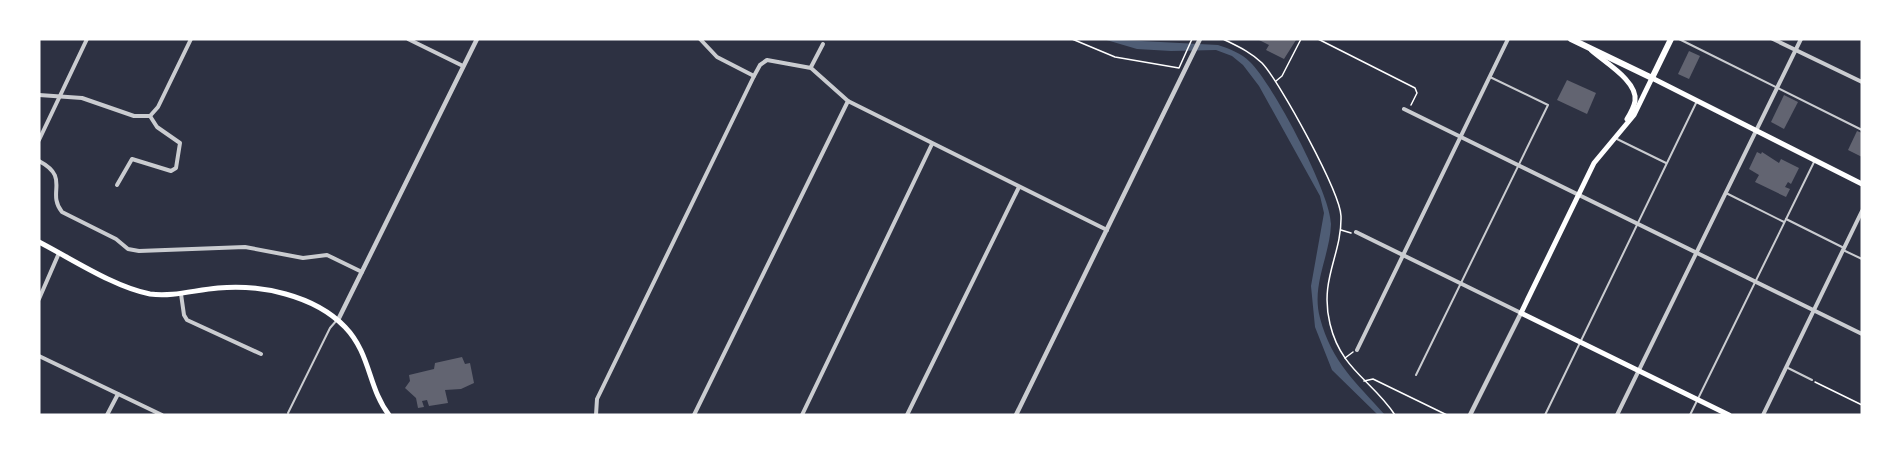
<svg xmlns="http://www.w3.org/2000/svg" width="1901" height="454" viewBox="0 0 1901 454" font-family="'Public Sans',sans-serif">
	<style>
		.water { fill: #4f5d75 }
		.building { fill: #626471 }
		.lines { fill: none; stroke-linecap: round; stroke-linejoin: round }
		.path { stroke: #fff; stroke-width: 1.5 }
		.service { stroke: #caccd0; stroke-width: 2 }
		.minor { stroke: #caccd0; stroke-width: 4 }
		.tertiary { stroke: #caccd0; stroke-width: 4.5 }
		.secondary { stroke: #fff; stroke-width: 5 }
		.primary { stroke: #fff; stroke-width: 6 }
	</style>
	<rect width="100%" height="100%" fill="#2d3142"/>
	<!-- water -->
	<path class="water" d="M1103 39 1218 45C1230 49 1241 53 1250 62 1273 84 1331 194 1331 224 1330 256 1311 285 1320 318 1332 363 1356 382 1385 415H1378L1332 370 1315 327 1311 286 1324 213 1320 196 1259 86 1243 65 1232 56 1216 50 1171 51 1137 49Z"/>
	<!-- building -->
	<g class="building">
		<path d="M1257 39H1293L1296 40 1284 59 1266 50 1269 45Z"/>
		<path d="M1689 51 1700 56 1689 79 1678 74Z"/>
		<path d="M1567 80 1596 93 1587 114 1557 100Z"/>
		<path d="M1784 95 1798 102 1784 129 1771 122Z"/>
		<path d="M1857 131 1862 133V157L1848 150Z"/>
		<path d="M1757 152 1761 154 1762 152 1779 163 1781 159 1799 168 1791 184 1788 182 1785 187 1790 189 1786 197 1755 182 1759 175 1749 169Z"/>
		<path d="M462 357 465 364 470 363 474 383 461 389 445 390 448 403 429 406 427 400 422 401 424 407 418 408 416 398 405 388 410 381 409 375 434 369 435 363Z"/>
	</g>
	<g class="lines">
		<!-- path -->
		<g class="path">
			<path d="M1072 39 1115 57 1179 68 1192 39"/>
			<path d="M1223 39C1237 46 1251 52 1262 63 1280 82 1340 192 1341 216 1342 255 1319 279 1330 324 1341 370 1372 380 1395 415"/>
			<path d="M1318 39 1415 88 1417 93 1411 105"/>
			<path d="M1276 81 1282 76 1301 39"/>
			<path d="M1341 230 1351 233"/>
			<path d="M1345 358 1353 352"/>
			<path d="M1364 381 1373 379 1447 415"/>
			<path d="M1815 382 1862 405"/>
		</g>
		<!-- service -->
		<g class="service">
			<path d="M1679 39 1862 130"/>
			<path d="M1617 139 1666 163"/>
			<path d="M1726 193 1784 222"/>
			<path d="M1786 219 1844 248"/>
			<path d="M1843 250 1862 259"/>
			<path d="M1786 367 1812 380"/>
			<path d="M1416 375 1548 105 1490 77"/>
			<path d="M288 413 330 328 337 320"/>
			<path d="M1545 415 1697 101"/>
			<path d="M1690 415 1815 160"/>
		</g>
		<!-- minor -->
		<g class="minor">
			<path d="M408 39 463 66"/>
			<path d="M700 39 717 57 754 76 760 65 767 60 811 68 848 101 1107 230"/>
			<path d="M1773 39 1862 82"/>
			<path d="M811 67 823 44"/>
			<path d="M39 95 82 98 134 116H150"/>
			<path d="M1404 109 1862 334"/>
			<path d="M150 116 158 107 191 39"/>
			<path d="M39 140 87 39"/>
			<path d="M39 161C71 178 46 192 62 212L116 239 128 249 139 251 245 247 303 258 327 255 362 272"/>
			<path d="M117 185 132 159 171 171 176 168 180 143 157 127 150 116"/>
			<path d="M1356 232 1521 313"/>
			<path d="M181 294 184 315 187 320 261 354"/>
			<path d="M39 299 59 253"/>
			<path d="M1357 350 1508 39"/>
			<path d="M39 356 162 415"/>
			<path d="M107 415 118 394"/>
			<path d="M596 415 597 399 754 76"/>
			<path d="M694 415 848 101"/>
			<path d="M802 415 932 144"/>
			<path d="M907 415 1019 187"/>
			<path d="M1617 415 1801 39"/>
			<path d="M1763 415 1862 211"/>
		</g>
		<!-- tertiary -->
		<g class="tertiary">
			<path d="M338 320 477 39"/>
			<path d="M1016 415 1200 39"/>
			<path d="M1470 415 1521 313"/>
		</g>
		<!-- secondary -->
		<g class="secondary">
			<path d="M1591 50C1604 62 1638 81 1635 101 1634 107 1630 114 1627 119"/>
			<path d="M39 242C72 259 114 287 150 294 173 297 195 290 218 288 260 284 314 295 345 327 371 354 368 388 389 415"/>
			<path d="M1729 415 1521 313 1594 163 1634 115 1652 78 1862 184"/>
		</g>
		<!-- primary -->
		<path class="primary" d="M1571 39 1652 78 1671 39"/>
	</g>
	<!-- border -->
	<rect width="1901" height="454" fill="none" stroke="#ffffff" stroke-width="81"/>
</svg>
